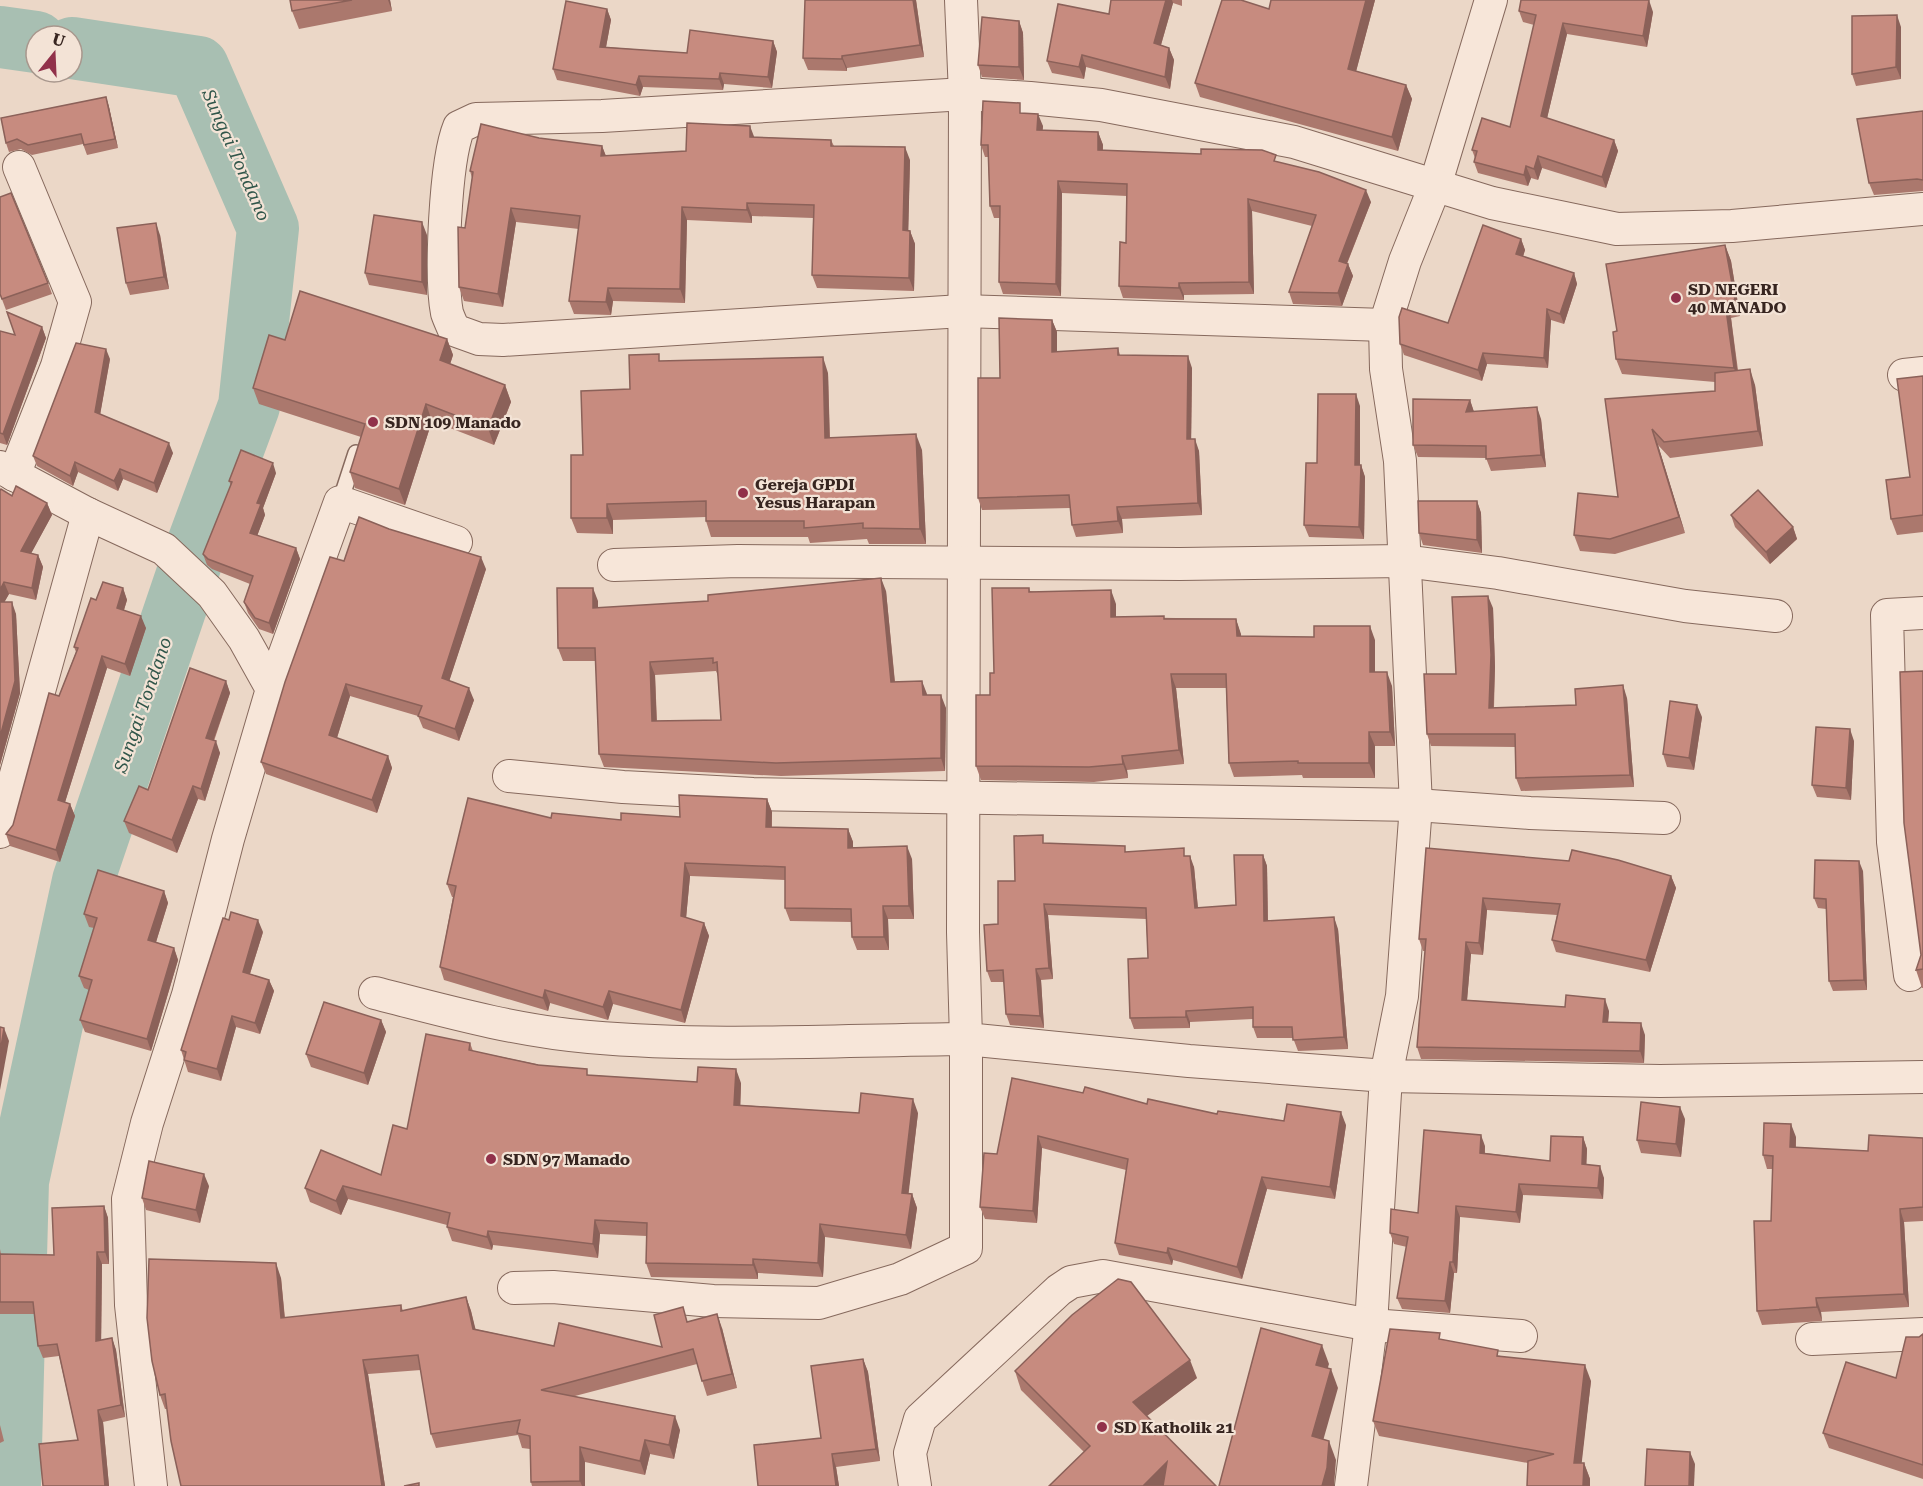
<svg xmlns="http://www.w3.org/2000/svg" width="1923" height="1486" viewBox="0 0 1923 1486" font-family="'Roboto Serif',serif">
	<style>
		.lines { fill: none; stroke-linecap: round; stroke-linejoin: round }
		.river { stroke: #a8bfb2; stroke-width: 62 }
		.service-casing { stroke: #86695d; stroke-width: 18 }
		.minor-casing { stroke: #86695d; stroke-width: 34 }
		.service { stroke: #f7e6d9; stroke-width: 15 }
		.minor { stroke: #f7e6d9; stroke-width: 32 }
		.wall { fill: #ab786d; fill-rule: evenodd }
		.shaded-wall { fill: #8b6159 }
		.building { fill: #c78b7f; stroke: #8b6159; stroke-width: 1.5; fill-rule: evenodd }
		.poi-dot { fill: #91314a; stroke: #f3e3d6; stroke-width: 2 }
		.labels { text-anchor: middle; stroke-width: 4.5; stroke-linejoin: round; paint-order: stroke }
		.poi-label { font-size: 16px; font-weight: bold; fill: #372520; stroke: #f3e3d6; text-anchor: start }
		.water-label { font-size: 18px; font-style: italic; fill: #30564a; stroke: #f3e3d6 }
	</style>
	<rect width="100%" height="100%" fill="#ebd7c7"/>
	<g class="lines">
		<!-- river -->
		<g class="river">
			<path d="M0 37 36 42"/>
			<path d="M10 1486 18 1181 83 881 194 554 249 406 268 228 198 67 72 48"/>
		</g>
		<!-- service casing -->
		<g class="service-casing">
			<path id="service" d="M340 502 356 453"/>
		</g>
		<!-- minor casing -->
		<g class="minor-casing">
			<g id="minor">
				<path d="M961 0 965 94 963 932 966 1039 1189 1061 1386 1076 1371 1325 1351 1486"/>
				<path d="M1491 0 1435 186 1405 261 1385 325 1386 369 1400 461 1416 805 1402 996 1386 1076 1660 1081 1923 1077"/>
				<path d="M1385 325 962 311 503 340 479 339 454 330C452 325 449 319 447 313 440 277 445 161 459 127L476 119 602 116 965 94 1030 98 1101 105 1294 142 1492 203 1617 229 1732 226 1923 209"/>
				<path d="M1904 375 1923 373"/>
				<path d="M0 467 88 514 164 549 212 594 244 639 272 689 228 839 188 995 147 1123 128 1199 131 1305 151 1486"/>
				<path d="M14 475 57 366 75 302 19 167"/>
				<path d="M614 565 738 561 1180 564 1404 561 1498 573 1685 606 1776 616"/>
				<path d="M272 689 340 502 456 542"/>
				<path d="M509 776 623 787 753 794 1416 805 1530 813 1664 818"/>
				<path d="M0 832 88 514"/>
				<path d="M1910 975 1893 842 1887 615 1923 613"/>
				<path d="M375 993C445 1011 516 1031 589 1037 714 1048 840 1040 966 1039V1248L900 1279 819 1303 713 1301 553 1287 514 1288"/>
				<path d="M1812 1339 1923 1334"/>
				<path d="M915 1486 910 1453 920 1419 1059 1290 1071 1282 1103 1276 1371 1325 1521 1336"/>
			</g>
		</g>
		<!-- service -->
		<use href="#service" class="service"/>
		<!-- minor -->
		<use href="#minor" class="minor"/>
	</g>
	<!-- wall -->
	<g class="wall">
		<path d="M290 0H390L392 11 299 29 292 11Z"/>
		<path d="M916 0 924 57 847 68V71L808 70 803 58Z"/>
		<path d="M1111 0H1182V6L1173 3 1161 45 1169 48 1174 60 1170 89 1086 67 1084 79 1052 73 1047 61 1109 14Z"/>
		<path d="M1375 0 1356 71 1406 85 1412 99 1398 151 1200 97 1195 83 1269 9Z"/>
		<path d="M607 9 611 20 606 47 687 53 773 41 777 52 772 88 724 84 723 90 643 87 640 96 557 80 553 69Z"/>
		<path d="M1519 11 1653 12 1647 47 1567 34 1547 118 1614 140 1618 151 1606 188 1542 168 1538 180 1531 178 1528 186 1478 173 1474 162 1475 158 1472 150 1510 127 1534 25 1523 22Z"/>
		<path d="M1019 21 1023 33 1024 80 982 77 978 65Z"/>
		<path d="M1901 27V79L1856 86 1852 74Z"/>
		<path d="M106 97 109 107 118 148 87 155 83 144 32 155 21 149 9 152 6 143Z"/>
		<path d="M1923 111V191L1874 195 1869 183Z"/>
		<path d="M1023 113 1043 126 1042 130 1098 132 1103 145V150L1278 162 1371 202 1347 264H1348L1353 276 1342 306 1293 304 1289 292 1312 226 1252 211 1254 294 1184 295V300L1123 298 1119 286 1126 243 1127 196 1062 193 1061 296 1003 294 999 282 1000 218H994L990 206 988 157H985L981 145Z"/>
		<path d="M754 137 831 140 834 146 910 160 908 231H910L915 244 914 291 817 288 812 275 813 218 752 216V223L687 220 685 303 613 301 611 315 574 314 569 301 579 229 516 222 503 307 464 301 459 287 472 178 470 171 539 138 602 146 606 156 686 151Z"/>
		<path d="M160 235 169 289 130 295 126 283Z"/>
		<path d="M427 235V295L369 285 365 273Z"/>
		<path d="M1521 239 1525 250 1523 257 1574 273 1577 284 1564 324 1551 320 1548 368 1487 364 1482 381 1404 355 1400 344 1448 323Z"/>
		<path d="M1725 245 1731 261 1740 316 1731 318 1738 370 1755 385 1763 446 1670 458 1658 445 1685 533 1615 554 1580 551 1574 535 1618 497 1605 399 1715 391V382L1622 374 1616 359 1617 331Z"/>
		<path d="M48 283 52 294 6 310 0 294Z"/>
		<path d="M1052 320 1057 332V352L1118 348 1120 355 1192 368 1191 439 1199 451 1202 515 1122 519 1123 533 1076 537 1072 525 1070 508 982 510 978 498 1000 378Z"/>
		<path d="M42 327 46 338 7 445 0 443V331L15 335Z"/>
		<path d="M447 339 453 355 450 364 505 385 511 402 494 445 432 421 405 505 355 488 350 472 361 437 259 404 253 388 285 340Z"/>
		<path d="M110 359 100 414 173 453 157 493 123 479 118 491 78 472 73 486 37 466 33 456Z"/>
		<path d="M662 361 828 373 830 438 922 450 926 544H869L867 539 810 543 808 537H711L706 521V517L613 520V534L577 533 571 518 583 455 630 389Z"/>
		<path d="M1923 376V532L1897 535 1891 519 1910 477Z"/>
		<path d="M1470 400 1474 412 1541 419 1546 467 1491 471 1486 458 1418 457 1413 445Z"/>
		<path d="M1360 406V465H1361L1365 477 1364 539 1309 537 1304 525 1317 463Z"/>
		<path d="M276 473 263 508 265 515 257 536 296 548 300 559 273 634 259 629 248 613 244 602 250 584 212 569 207 565 203 554 231 486 229 481Z"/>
		<path d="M0 491 12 496 47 503 52 515 31 553 38 555 43 567 36 600 9 594 4 602 16 614 20 693 0 765Z"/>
		<path d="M1477 501 1481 513 1482 553 1423 545 1419 533Z"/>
		<path d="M1731 515 1793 527 1797 539 1770 564 1735 527Z"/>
		<path d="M344 561 486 569 449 681 474 700 459 741 423 728 418 716 350 696 337 738 388 756 392 768 377 813 266 774 261 762Z"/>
		<path d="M123 588 127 600 124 610 146 628 130 676 107 668 65 802 70 804 75 816 60 862 10 846 6 834 13 825 59 696 76 652 74 647 96 600Z"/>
		<path d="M1029 588 1030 591 1116 604V617L1236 619 1241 636 1375 640V672L1392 686 1395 746H1375V778H1303L1302 775 1234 777 1229 763 1226 688H1176L1184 764 1127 770 1128 778 1094 782 981 780 976 766 994 673Z"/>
		<path d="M886 591 895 682 927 695 946 708 945 771 781 776 604 767 599 754 596 661H563L558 648 598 601V608ZM716 671 718 676 721 720 657 721 655 675Z"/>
		<path d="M1493 608 1495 667 1494 708 1576 705 1627 698 1634 787 1521 791 1516 778 1515 747 1431 746 1427 734 1456 674Z"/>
		<path d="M1923 671V988H1922L1916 970 1921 955Z"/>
		<path d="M226 681 230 693 214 741 220 753 205 801 198 799 177 853 129 833 124 821Z"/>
		<path d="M1702 717 1694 770 1667 767 1663 754Z"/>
		<path d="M1854 741 1851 800 1817 797 1812 785Z"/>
		<path d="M767 799 772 812V827L848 829 853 842V847L912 859 914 919H888L889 950H857L852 937V922L790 921 785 908V880L690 876 686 918 704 923 709 936 685 1023 613 1004 608 1020 550 1003 548 1011 444 980 440 967 453 897H452L447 884 551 818 621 820 680 817Z"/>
		<path d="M1045 843 1127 852 1186 856 1194 867 1198 908 1236 905 1263 855 1267 866 1268 921 1338 929 1348 1049 1298 1051 1293 1038H1257L1253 1027V1019L1190 1022V1028L1134 1029 1130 1018 1148 958 1146 919 1048 915 1053 979 1041 980 1044 1028 1010 1025 1006 1014 1004 982H991L987 971 998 924Z"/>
		<path d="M1426 848 1671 876 1676 888 1650 972 1556 952 1552 940 1557 915 1487 910 1483 955 1471 954 1467 1000 1609 1011 1608 1022 1645 1035 1644 1063 1421 1059 1417 1047 1425 951H1423L1419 939Z"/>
		<path d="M1863 871 1867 990 1833 991 1829 981 1826 909 1818 908 1814 898Z"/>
		<path d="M164 891 168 903 156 942 174 948 178 960 151 1051 85 1032 80 1020 89 990 84 988 79 976 94 928 89 927 84 914Z"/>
		<path d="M263 932 250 974 269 980 274 991 260 1034 236 1027 221 1081 188 1072 181 1050Z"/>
		<path d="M381 1020 386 1032 368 1085 311 1067 306 1054Z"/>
		<path d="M470 1043 473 1051 590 1075 697 1082 741 1083 740 1105 859 1113H918L908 1194H912L917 1208 911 1249 825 1237 823 1277 758 1273V1279L651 1277 646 1263 647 1236 600 1234 598 1258 493 1245 492 1250 452 1241 447 1227V1225L348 1199 341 1215 310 1202 305 1188 381 1175Z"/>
		<path d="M1083 1093 1147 1104 1217 1114 1284 1121 1346 1125 1335 1199 1267 1189 1242 1279 1173 1260 1172 1265 1119 1255 1115 1243 1126 1170 1042 1148 1037 1223 985 1219 980 1207 997 1154Z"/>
		<path d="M1685 1119 1681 1157 1641 1153 1637 1140Z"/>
		<path d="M1583 1137 1587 1149 1586 1165 1604 1178 1603 1199 1523 1195 1520 1223 1460 1217 1457 1273H1454L1450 1313 1402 1309 1397 1298 1407 1247 1394 1244 1390 1233 1418 1213 1485 1146V1153L1550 1161Z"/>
		<path d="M1796 1137V1147L1868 1151 1923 1138V1221L1904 1222 1909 1307 1821 1312 1822 1321 1762 1325 1757 1311 1771 1221 1773 1169H1767L1763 1155Z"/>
		<path d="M209 1186 200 1223 146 1210 142 1198Z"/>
		<path d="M104 1206 108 1218 109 1264H102L101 1340 112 1338 116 1350 125 1417 103 1422 109 1486H43L78 1440 59 1356 43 1358 38 1346 34 1314H0V1249L1 1254 54 1255Z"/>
		<path d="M281 1278 285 1318 401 1305 403 1311 466 1297 471 1311 475 1329 554 1346 662 1347 688 1321 722 1328 737 1388 707 1396 697 1364 575 1396 680 1430 674 1459 650 1454 645 1475 585 1462V1486H532L531 1482 530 1449 522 1448 518 1435 436 1448 431 1434 421 1370 368 1374 385 1486H181L167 1409H165L160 1395Z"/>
		<path d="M1923 1334V1479L1829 1448 1823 1433 1896 1378 1919 1337Z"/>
		<path d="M1442 1340 1591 1381 1581 1463H1584L1590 1479V1486H1527L1528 1463 1379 1436 1373 1421Z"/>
		<path d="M863 1359 868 1372 880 1461 836 1467 839 1486H758L821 1438Z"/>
		<path d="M1015 1371 1197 1378 1147 1416 1084 1452 1021 1390Z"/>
		<path d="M0 1425 4 1441 0 1443Z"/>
	</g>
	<!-- shaded-wall -->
	<g class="shaded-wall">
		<path d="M388 0H390L392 11Z"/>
		<path d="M913 0H916L924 57 920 45Z"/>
		<path d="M1166 0H1172L1173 3 1158 55 1154 43Z"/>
		<path d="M1366 0H1375L1353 83 1348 69Z"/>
		<path d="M1649 0 1653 12 1647 47 1643 36Z"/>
		<path d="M607 9 611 20 604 58 600 47Z"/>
		<path d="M1897 15 1901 27V79L1896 67Z"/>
		<path d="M1019 21 1023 33 1024 80 1019 67Z"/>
		<path d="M1563 23 1567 34 1545 127 1541 116Z"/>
		<path d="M773 41 777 52 772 88 768 77Z"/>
		<path d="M1169 48 1174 60 1170 89 1165 77Z"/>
		<path d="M1082 55 1086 67 1084 79 1079 67Z"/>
		<path d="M842 56 847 68V71L842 59Z"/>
		<path d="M720 73 724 84 723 90 719 79Z"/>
		<path d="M639 76 643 87 640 96 636 85Z"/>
		<path d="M1406 85 1412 99 1398 151 1392 137Z"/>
		<path d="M106 97 109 107 118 148 115 139Z"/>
		<path d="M1038 114 1043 126 1042 142 1037 130Z"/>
		<path d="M750 126 755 139 750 137Z"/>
		<path d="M1098 132 1103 145 1102 162 1098 150Z"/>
		<path d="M1614 140 1618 151 1606 188 1602 177Z"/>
		<path d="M602 146 607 159 601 156Z"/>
		<path d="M905 147 910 160 908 244 903 230Z"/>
		<path d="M1538 156 1542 168 1538 180 1534 169Z"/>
		<path d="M1526 166 1531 178 1528 186 1524 175Z"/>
		<path d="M1058 181 1062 193 1061 296 1056 284Z"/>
		<path d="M1366 190 1371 202 1343 273 1339 261Z"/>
		<path d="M1248 199 1252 211 1254 294 1249 282Z"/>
		<path d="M747 203 752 216V223L747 210Z"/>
		<path d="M682 207 687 220 685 303 680 289Z"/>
		<path d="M511 208 516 222 503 307 498 294Z"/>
		<path d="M422 222 427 235V295L422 282Z"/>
		<path d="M156 223 160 235 169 289 164 277Z"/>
		<path d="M910 231 915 244 914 291 909 278Z"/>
		<path d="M1521 239 1525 250 1520 265 1516 254Z"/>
		<path d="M1725 245 1731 261 1740 316 1735 300Z"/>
		<path d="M1348 264 1353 276 1342 306 1338 293Z"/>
		<path d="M1574 273 1577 284 1564 324 1560 314Z"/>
		<path d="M1179 283 1184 295V300L1179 288Z"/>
		<path d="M608 288 613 301 611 315 606 302Z"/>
		<path d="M1725 302 1731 318 1739 384 1734 368Z"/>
		<path d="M1547 309 1551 320 1548 368 1544 358Z"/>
		<path d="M1052 320 1057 332V364L1052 352Z"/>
		<path d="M42 327 46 338 7 445 3 434Z"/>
		<path d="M447 339 453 355 446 377 440 360Z"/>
		<path d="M106 349 110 359 99 421 95 412Z"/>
		<path d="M1483 353 1487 364 1482 381 1478 370Z"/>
		<path d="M1188 356 1192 368 1191 452 1187 439Z"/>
		<path d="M823 357 828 373 830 454 825 438Z"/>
		<path d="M1750 369 1755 385 1763 446 1758 431Z"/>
		<path d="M505 385 511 402 494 445 488 428Z"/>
		<path d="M1356 394 1360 406V477L1355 465Z"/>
		<path d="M1470 400 1474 412H1466Z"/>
		<path d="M426 404 432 421 405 505 399 489Z"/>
		<path d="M1537 407 1541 419 1546 467 1541 455Z"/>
		<path d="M1652 429 1658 445 1685 533 1679 517Z"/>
		<path d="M916 434 922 450 926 544 920 529Z"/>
		<path d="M1195 439 1199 451 1202 515 1198 503Z"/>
		<path d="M169 443 173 453 157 493 154 483Z"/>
		<path d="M75 462 78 472 73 486 70 476Z"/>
		<path d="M273 463 276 473 263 508 265 515 254 544 250 533 257 503Z"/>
		<path d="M1361 465 1365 477 1364 539 1359 527Z"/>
		<path d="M120 469 123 479 118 491 114 481Z"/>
		<path d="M1477 501 1481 513 1482 553 1477 540Z"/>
		<path d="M47 503 52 515 26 563 21 551Z"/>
		<path d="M607 504 613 520V534L607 518Z"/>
		<path d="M1117 507 1122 519 1123 533 1118 521Z"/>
		<path d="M1793 527 1797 539 1770 564 1766 552Z"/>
		<path d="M296 548 300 559 273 634 269 623Z"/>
		<path d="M38 555 43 567 36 600 32 588Z"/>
		<path d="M481 557 486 569 446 691 442 678Z"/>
		<path d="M881 578 886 591 896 695 891 682Z"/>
		<path d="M4 582 9 594 0 610V590Z"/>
		<path d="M123 588 127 600 121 619 117 608Z"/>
		<path d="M593 588 598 601V621L593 608Z"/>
		<path d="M1111 590 1116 604V632L1111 617Z"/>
		<path d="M1488 596 1493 608 1495 667 1493 720 1489 708Z"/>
		<path d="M12 602 16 614 20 693 0 765V737Z"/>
		<path d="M141 616 146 628 130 676 125 664Z"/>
		<path d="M1236 619 1241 634 1242 650 1237 636Z"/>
		<path d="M1370 626 1375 640V686L1370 672Z"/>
		<path d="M102 656 107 668 62 812 58 800Z"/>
		<path d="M650 662 655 675 657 734 652 721Z"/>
		<path d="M1387 672 1392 686 1395 746 1390 732Z"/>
		<path d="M1171 674 1176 688 1184 764 1179 750Z"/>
		<path d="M226 681 230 693 210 750 206 738Z"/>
		<path d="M922 681 927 694 928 708 923 695Z"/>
		<path d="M346 684 350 696 334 747 329 735Z"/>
		<path d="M1623 685 1627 698 1634 787 1630 775Z"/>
		<path d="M469 688 474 700 459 741 455 729Z"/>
		<path d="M941 695 946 708 945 771 941 758Z"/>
		<path d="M1697 705 1702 717 1694 770 1689 758Z"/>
		<path d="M1850 729 1854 741 1851 800 1846 788Z"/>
		<path d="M1369 732 1375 746V778L1369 763Z"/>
		<path d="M216 741 220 753 205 801 201 789Z"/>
		<path d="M388 756 392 768 377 813 372 800Z"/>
		<path d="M1122 756 1127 770 1128 778 1123 764Z"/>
		<path d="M193 786 198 799 177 853 172 840Z"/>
		<path d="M767 799 772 812 771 840 766 827Z"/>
		<path d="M70 804 75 816 60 862 56 850Z"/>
		<path d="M848 829 853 842V861L848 848Z"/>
		<path d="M907 846 912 859 914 919 909 906Z"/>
		<path d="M1263 855 1267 866 1268 933 1264 921Z"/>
		<path d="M1190 856 1194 867 1199 920 1195 908Z"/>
		<path d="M1859 861 1863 871 1867 990 1864 980Z"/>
		<path d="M685 863 690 876 685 929 681 916Z"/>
		<path d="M1671 876 1676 888 1650 972 1646 960Z"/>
		<path d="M164 891 168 903 153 952 148 940Z"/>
		<path d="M1483 898 1487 910 1483 955 1479 943Z"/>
		<path d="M1044 904 1048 915 1053 979 1049 968Z"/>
		<path d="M883 906 888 919 889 950 884 937Z"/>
		<path d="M1334 917 1338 929 1348 1049 1344 1037Z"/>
		<path d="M258 920 263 932 247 983 243 972Z"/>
		<path d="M704 923 709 936 685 1023 681 1010Z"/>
		<path d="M1466 942 1471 954 1466 1012 1462 1000Z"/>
		<path d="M174 948 178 960 151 1051 147 1039Z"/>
		<path d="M1036 969 1041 980 1044 1028 1040 1016Z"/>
		<path d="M269 980 274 991 260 1034 255 1023Z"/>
		<path d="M545 990 550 1003 548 1011 543 998Z"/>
		<path d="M609 991 613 1004 608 1020 603 1007Z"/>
		<path d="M1605 999 1609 1011 1607 1034 1603 1022Z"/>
		<path d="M1186 1011 1190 1022V1028L1186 1017Z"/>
		<path d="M232 1016 236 1027 221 1081 217 1069Z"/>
		<path d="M381 1020 386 1032 368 1085 364 1073Z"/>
		<path d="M1641 1023 1645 1035 1644 1063 1640 1051Z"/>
		<path d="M4 1028 9 1041 0 1090V1053Z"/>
		<path d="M736 1069 741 1083 740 1119 734 1105Z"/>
		<path d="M913 1099 918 1113 907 1207 902 1193Z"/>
		<path d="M1680 1107 1685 1119 1681 1157 1676 1144Z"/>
		<path d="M1341 1112 1346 1125 1335 1199 1330 1187Z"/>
		<path d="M1791 1124 1796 1137 1795 1161 1790 1147Z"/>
		<path d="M1481 1135 1485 1146 1484 1164 1480 1153Z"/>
		<path d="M1038 1136 1042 1148 1037 1223 1033 1211Z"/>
		<path d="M1583 1137 1587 1149 1586 1176 1582 1164Z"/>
		<path d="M1600 1166 1604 1178 1603 1199 1598 1188Z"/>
		<path d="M204 1174 209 1186 200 1223 196 1210Z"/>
		<path d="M1262 1177 1267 1189 1242 1279 1237 1267Z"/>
		<path d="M1519 1184 1523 1195 1520 1223 1516 1212Z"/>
		<path d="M343 1186 348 1199 341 1215 336 1201Z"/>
		<path d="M912 1194 917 1208 911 1249 906 1235Z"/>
		<path d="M104 1206 108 1218 109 1264 105 1252Z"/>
		<path d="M1456 1206 1460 1217 1457 1273 1453 1262Z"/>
		<path d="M1900 1209 1904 1222 1909 1307 1904 1294Z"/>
		<path d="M595 1220 600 1234 598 1258 593 1244Z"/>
		<path d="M820 1224 825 1237 823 1277 818 1263Z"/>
		<path d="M488 1231 493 1245 492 1250 487 1237Z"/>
		<path d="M1168 1248 1173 1260 1172 1265 1167 1253Z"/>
		<path d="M97 1252 102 1264 101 1354 96 1341Z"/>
		<path d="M753 1259 758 1273V1279L753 1265Z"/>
		<path d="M1450 1262 1454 1273 1450 1313 1445 1301Z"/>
		<path d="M276 1263 281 1278 286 1333 281 1318Z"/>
		<path d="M466 1297 471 1311 479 1343 473 1329Z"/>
		<path d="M1816 1298 1821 1312 1822 1321 1817 1307Z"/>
		<path d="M717 1314 722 1328 737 1388 732 1374Z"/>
		<path d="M112 1338 116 1350 125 1417 121 1405Z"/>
		<path d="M1322 1345 1329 1364 1323 1384 1316 1365Z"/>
		<path d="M863 1359 868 1372 880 1461 876 1449Z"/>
		<path d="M363 1360 368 1374 385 1486H382Z"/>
		<path d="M1190 1360 1197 1378 1140 1421 1133 1402Z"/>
		<path d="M1585 1365 1591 1381 1580 1478 1574 1463Z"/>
		<path d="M1331 1369 1338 1388 1319 1455 1312 1436Z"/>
		<path d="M98 1410 103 1422 109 1486H105Z"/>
		<path d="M675 1416 680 1430 674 1459 669 1445Z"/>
		<path d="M645 1440 650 1454 645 1475 640 1461Z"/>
		<path d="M1329 1441 1336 1460 1334 1486H1322Z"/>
		<path d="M580 1447 585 1462V1486H582L580 1481Z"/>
		<path d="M1690 1452 1695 1464 1694 1486H1689Z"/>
		<path d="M832 1454 836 1467 839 1486H836Z"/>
		<path d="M1167 1462 1169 1486H1143Z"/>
		<path d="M1584 1463 1590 1479V1486H1583Z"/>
	</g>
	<!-- building -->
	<g class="building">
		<path d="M290 0H352L292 11Z"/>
		<path d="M805 0H913L920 45 842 56V59L803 58Z"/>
		<path d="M1111 0H1166L1154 43 1169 48 1165 77 1082 55 1079 67 1047 61 1058 4 1109 14Z"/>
		<path d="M1222 0H1241L1269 9 1271 0H1366L1348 69 1406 85 1392 137 1195 83Z"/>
		<path d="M1521 0H1649L1643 36 1563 23 1541 116 1614 140 1602 177 1538 156 1534 169 1526 166 1524 175 1474 162 1477 151 1472 150 1482 118 1510 127 1536 15 1519 11Z"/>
		<path d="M566 1 607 9 600 47 687 53 690 30 773 41 768 77 720 73 719 79 639 76 636 85 553 69Z"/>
		<path d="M1897 15 1896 67 1852 74V16Z"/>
		<path d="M982 17 1019 21V67L978 65Z"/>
		<path d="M106 97 115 139 84 145 81 134 28 145 17 139 6 143 1 118Z"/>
		<path d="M983 101 1020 103V113L1038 114 1037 130 1098 132V150L1201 154V149L1262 150 1276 155 1274 161 1319 172 1366 190 1339 261 1348 264 1338 293 1289 292 1316 215 1248 199 1249 282 1179 283V288L1119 286 1120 242 1126 243 1127 184 1058 181 1056 284 999 282 1000 206H990L988 145H981Z"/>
		<path d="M1923 111V180L1917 179 1869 183 1857 119Z"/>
		<path d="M687 123 750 126V137L831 140V146L905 147 903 230 910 231 909 278 812 275 814 205 747 203V210L682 207 680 289 608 288 606 302 569 301 580 216 511 208 498 294 459 287 458 227 465 228 473 172 470 171 481 124 539 138 602 146 601 156 686 151Z"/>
		<path d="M11 193 48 283 2 299 0 294V197Z"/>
		<path d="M374 215 422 222V282L365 273Z"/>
		<path d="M156 223 164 277 126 283 117 228Z"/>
		<path d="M1483 225 1521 239 1516 254 1574 273 1560 314 1547 309 1544 358 1483 353 1478 370 1400 344 1399 317 1402 308 1448 323Z"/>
		<path d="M1725 245 1735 300 1725 302 1734 368 1616 359 1613 332 1617 331 1606 264Z"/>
		<path d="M300 291 447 339 440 360 505 385 488 428 426 404 399 489 350 472 365 424 253 388 269 335 285 340Z"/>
		<path d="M7 312 42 327 3 434 0 433V331L15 335Z"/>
		<path d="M999 318 1052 320V352L1118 348V355L1188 356 1187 439H1195L1198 503 1117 507 1118 521 1072 525 1069 495 978 498V378H1000Z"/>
		<path d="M76 343 106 349 95 412 169 443 154 483 120 469 114 481 75 462 70 476 33 456Z"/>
		<path d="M659 354V361L823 357 825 438 916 434 920 529 863 528V523L804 528V521H706V501L607 504V518H571V455H583L581 391 630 389 629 355Z"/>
		<path d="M1750 369 1758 431 1664 442 1652 429 1679 517 1610 539 1574 535 1578 493 1618 497 1605 399 1715 391V373Z"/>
		<path d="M1923 376V515L1891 519 1886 480 1910 477 1897 379Z"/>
		<path d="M1318 394H1356L1355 465H1361L1359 527 1304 525 1306 463H1317Z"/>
		<path d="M1413 399 1470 400 1466 412 1537 407 1541 455 1486 459V446L1413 445Z"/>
		<path d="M241 450 273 463 257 503 261 504 250 533 296 548 269 623 255 618 244 602 253 576 208 559 203 554 232 482 229 481Z"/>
		<path d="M16 486 47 503 21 551 38 555 32 588 4 582 0 590V491L1 489 12 496Z"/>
		<path d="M1758 490 1793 527 1766 552 1731 515Z"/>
		<path d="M1418 501H1477V540L1419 533Z"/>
		<path d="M359 517 389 529 481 557 442 678 469 688 455 729 418 716 422 706 346 684 329 735 388 756 372 800 261 762 285 682 330 557 344 561Z"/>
		<path d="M881 578 891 682 922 681 923 695H941V758L776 763 599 754 595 648H558L557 588H593V608L708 601V595ZM713 658V663L717 662 721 720 652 721 650 662Z"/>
		<path d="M103 582 123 588 117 608 141 616 125 664 102 656 58 800 70 804 56 850 6 834 13 825 49 693 59 696 78 648 74 647 91 598 96 600Z"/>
		<path d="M992 588H1029V592L1111 590V617L1164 616V619H1236L1237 636 1314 637V626H1370V672H1387L1390 732H1369V763H1298V761L1229 763 1226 674H1171L1179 750 1122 756 1123 764 1089 767 976 766V695H990V673H994Z"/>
		<path d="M1488 596 1491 655 1489 708 1576 705 1575 689 1623 685 1630 775 1516 778 1515 734H1427L1424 674H1456L1452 597Z"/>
		<path d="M0 602H12L15 681 0 737Z"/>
		<path d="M190 668 226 681 206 738 216 741 201 789 193 786 172 840 124 821 139 786 148 790Z"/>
		<path d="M1923 671V969L1916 970 1921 955 1904 823 1900 672Z"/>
		<path d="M1670 701 1697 705 1689 758 1663 754Z"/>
		<path d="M1816 727 1850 729 1846 788 1812 785Z"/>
		<path d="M679 795 767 799 766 827 848 829V848L907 846 909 906H883L884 937H852L851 909 785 908V867L685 863 681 916 704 923 681 1010 609 991 603 1007 545 990 543 998 440 967 456 886 447 884 468 798 551 818 552 813 621 820V813L680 817Z"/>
		<path d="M1043 835V843L1125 846V852L1184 848V856H1190L1195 908 1236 905 1234 855H1263L1264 921 1334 917 1344 1037 1293 1040 1292 1027H1253V1007L1186 1011V1017L1130 1018 1128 959 1148 958 1146 908 1044 904 1049 968 1036 969 1040 1016 1006 1014 1003 970 987 971 984 925 998 924V881H1015L1014 836Z"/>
		<path d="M1426 848 1569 861 1572 850 1618 860 1671 876 1646 960 1552 940 1560 904 1483 898 1479 943 1466 942 1462 1000 1565 1007 1566 995 1605 999 1603 1022 1641 1023 1640 1051 1417 1047 1426 939H1419Z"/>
		<path d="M1815 860 1859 861 1864 980 1829 981 1826 899 1814 898Z"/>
		<path d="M98 870 164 891 148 940 174 948 147 1039 80 1020 92 980 79 976 97 918 84 914Z"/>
		<path d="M231 912 258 920 243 972 269 980 255 1023 232 1016 217 1069 184 1060 186 1052 181 1050 223 918 229 920Z"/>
		<path d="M324 1002 381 1020 364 1073 306 1054Z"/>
		<path d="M0 1027 4 1028 0 1053Z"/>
		<path d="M426 1034 470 1043 469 1050 538 1065 587 1069V1075L697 1082 698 1067 736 1069 734 1105 859 1113 861 1093 913 1099 902 1193 912 1194 906 1235 820 1224 818 1263 753 1259V1265L646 1263 647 1223 595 1220 593 1244 488 1231 487 1237 447 1227 450 1213 343 1186 336 1201 305 1188 321 1150 381 1175 393 1125 407 1129Z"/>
		<path d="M1012 1078 1083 1093 1085 1087 1147 1104 1148 1099 1217 1114 1218 1111 1284 1121 1287 1104 1341 1112 1330 1187 1262 1177 1237 1267 1168 1248 1167 1253 1115 1243 1128 1159 1038 1136 1033 1211 980 1207 984 1153 997 1154Z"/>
		<path d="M1641 1102 1680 1107 1676 1144 1637 1140Z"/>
		<path d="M1764 1123 1791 1124 1790 1147 1868 1151 1869 1135 1923 1138V1207L1900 1209 1904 1294 1816 1298 1817 1307 1757 1311 1754 1221H1771L1773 1156 1763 1155Z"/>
		<path d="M1424 1130 1481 1135 1480 1153 1550 1161 1551 1136 1583 1137 1582 1164 1600 1166 1598 1188 1519 1184 1516 1212 1456 1206 1453 1262H1450L1445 1301 1397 1298 1408 1237 1390 1233 1391 1209 1418 1213Z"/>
		<path d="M149 1161 204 1174 196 1210 142 1198Z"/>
		<path d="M104 1206 105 1252H97L96 1341 112 1338 121 1405 98 1410 105 1486H43L39 1444 78 1440 57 1344 38 1346 33 1302H0V1254L54 1255 52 1208Z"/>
		<path d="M149 1259 276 1263 281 1318 401 1305V1311L466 1297 473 1329 554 1346 559 1323 662 1347 654 1315 683 1307 687 1322 717 1314 732 1374 702 1381 693 1349 541 1390 675 1416 669 1445 645 1440 640 1461 580 1447V1481L531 1482 530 1436 517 1433 520 1420 431 1434 418 1355 363 1360 382 1486H181L171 1441 165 1394 160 1395 152 1361 147 1318Z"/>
		<path d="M1118 1279 1131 1282 1190 1360 1133 1402 1216 1486H1163L1167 1462 1143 1486H1049L1090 1446 1015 1371 1072 1315Z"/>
		<path d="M1261 1328 1322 1345 1316 1365 1331 1369 1312 1436 1329 1441 1327 1468 1322 1486H1219Z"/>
		<path d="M1390 1329 1440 1333 1439 1339 1498 1350 1497 1356 1585 1365 1574 1463H1584L1583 1486H1527L1528 1461 1554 1454 1373 1421Z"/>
		<path d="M1923 1334V1465L1823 1433 1846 1362 1896 1378 1906 1337H1919Z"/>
		<path d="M863 1359 876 1449 832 1454 836 1486H758L754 1445 821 1438 811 1366Z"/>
		<path d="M1647 1449 1690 1452 1689 1486H1645Z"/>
		<path d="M419 1483V1486H404Z"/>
	</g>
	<!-- markers -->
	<g class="poi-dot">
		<circle cx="1676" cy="298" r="6"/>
		<circle cx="373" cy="422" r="6"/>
		<circle cx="743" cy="493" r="6"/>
		<circle cx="491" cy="1159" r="6"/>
		<circle cx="1102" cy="1427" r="6"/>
	</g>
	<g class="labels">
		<!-- poi labels -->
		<g class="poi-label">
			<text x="1688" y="295">SD NEGERI<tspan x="1688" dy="18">40 MANADO</tspan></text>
			<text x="385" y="428">SDN 109 Manado</text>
			<text x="755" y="490">Gereja GPDI<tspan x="755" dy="18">Yesus Harapan</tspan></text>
			<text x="503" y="1165">SDN 97 Manado</text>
			<text x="1114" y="1433">SD Katholik 21</text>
		</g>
		<!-- water labels -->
		<g class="water-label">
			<text transform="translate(236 155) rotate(66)" y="6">Sungai Tondano</text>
			<text transform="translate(143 705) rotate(-71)" y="6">Sungai Tondano</text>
		</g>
	</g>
	<!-- north arrow -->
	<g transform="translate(54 54) rotate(18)"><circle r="28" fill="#f3e3d6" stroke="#a8978d" stroke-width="1.5"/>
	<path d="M0-4.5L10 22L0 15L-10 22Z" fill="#91314a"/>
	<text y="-9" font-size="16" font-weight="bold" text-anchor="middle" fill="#372520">U</text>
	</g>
</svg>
